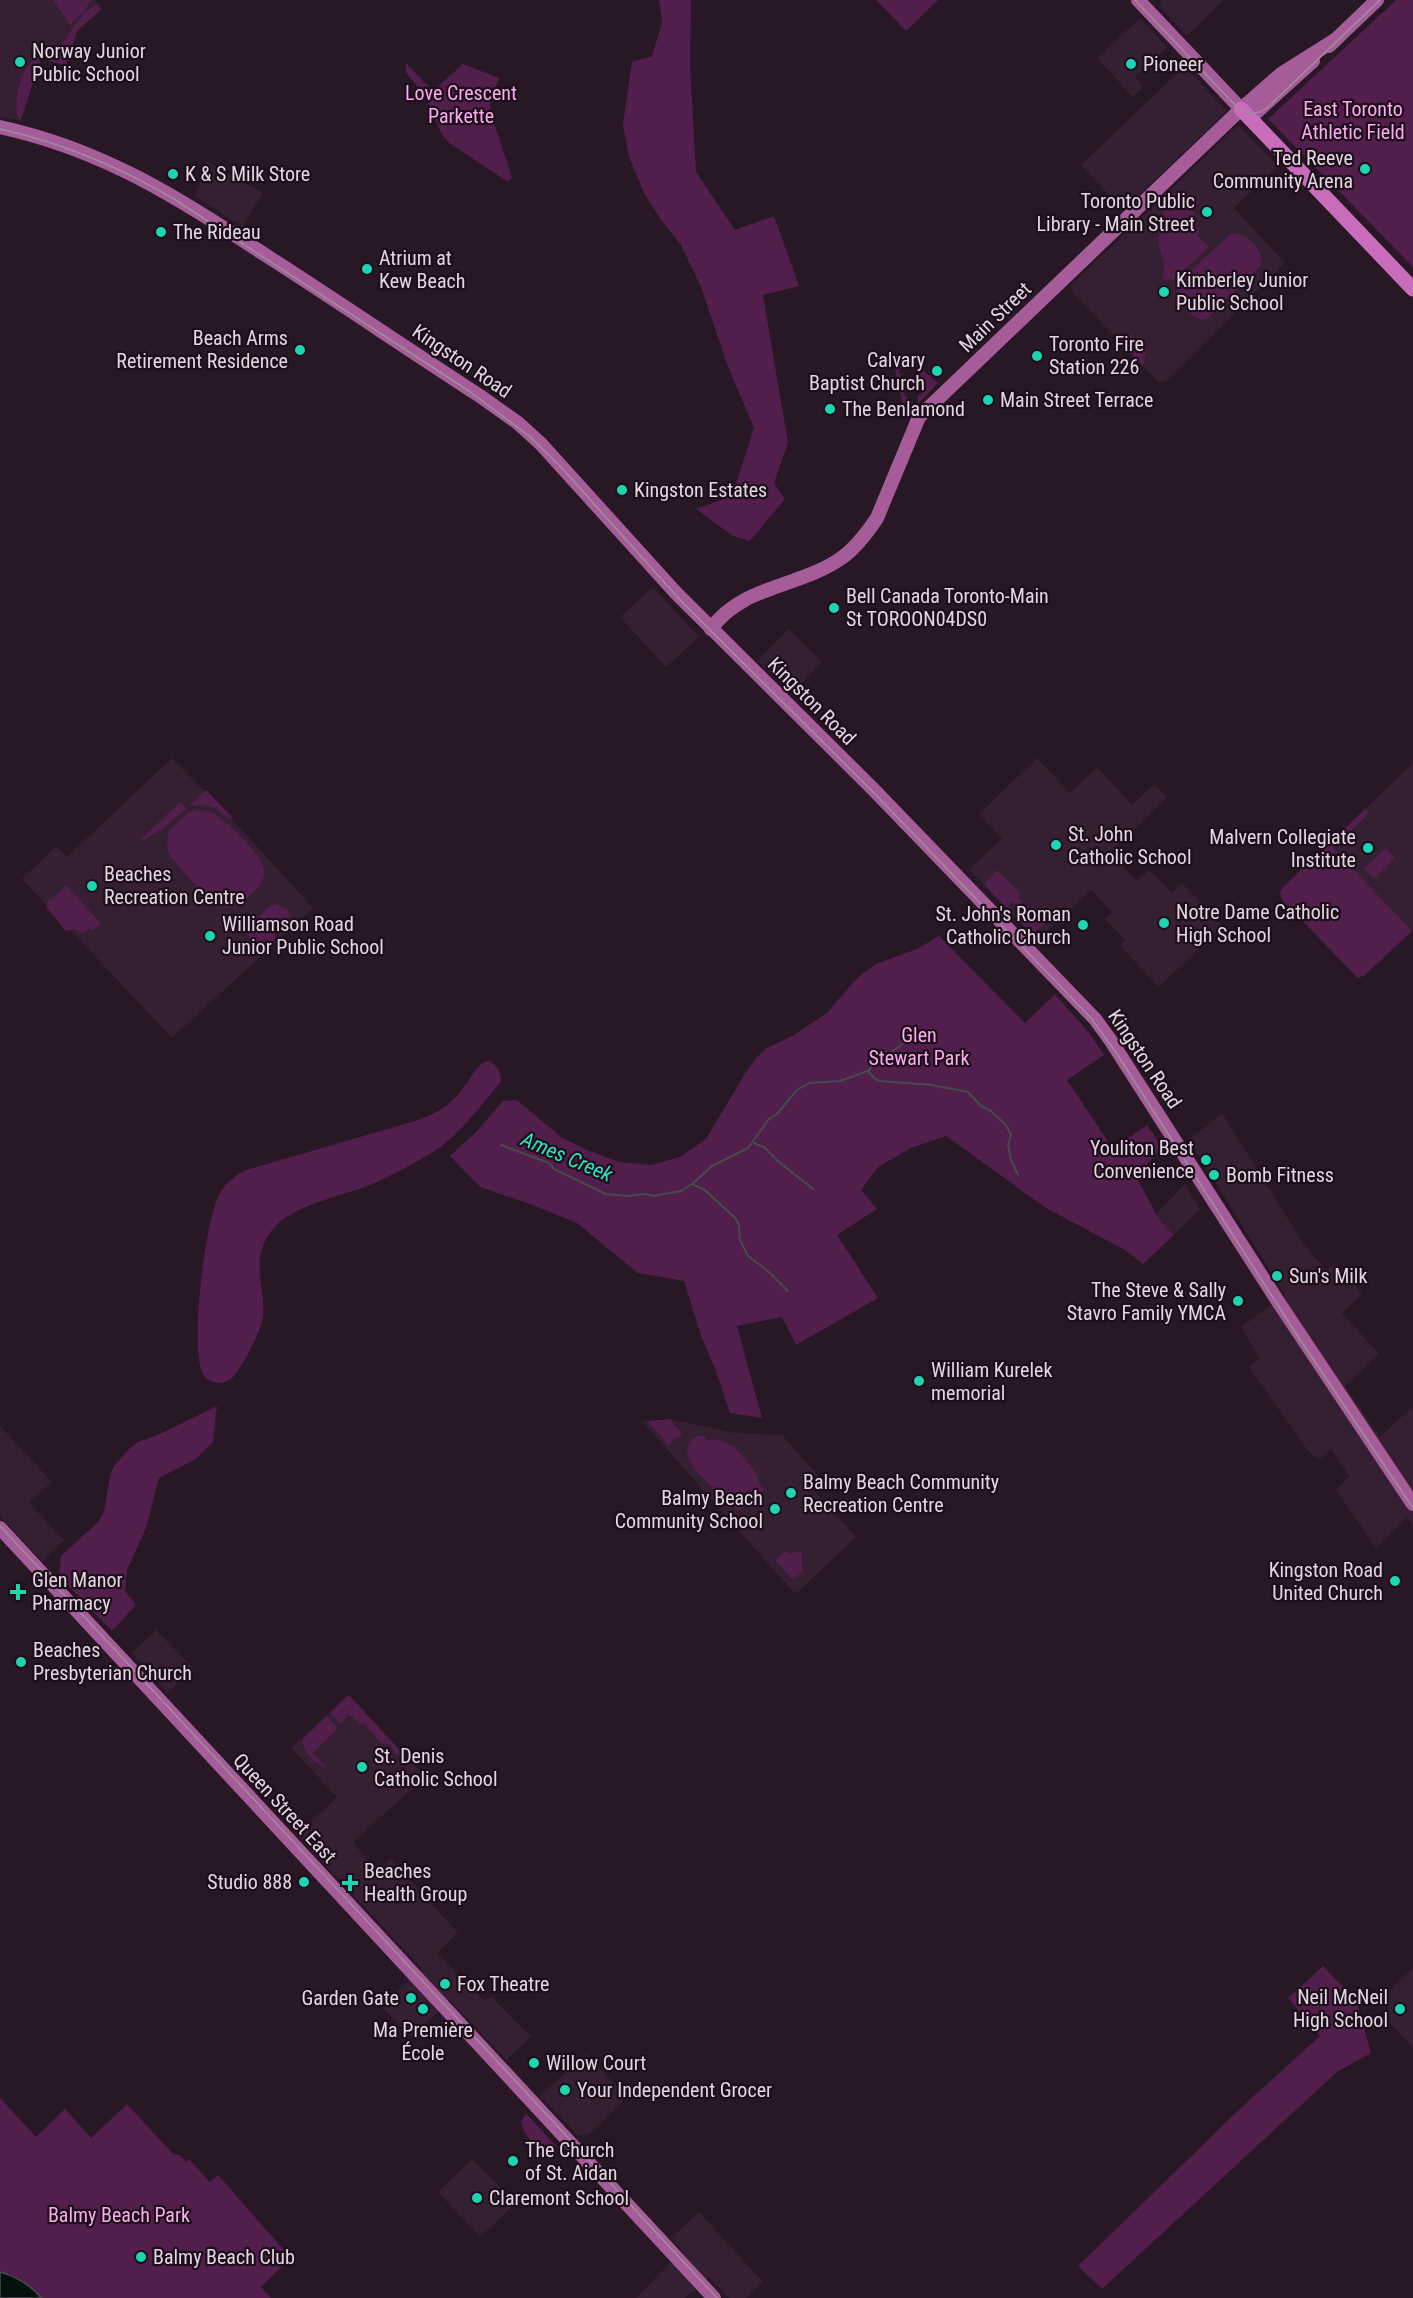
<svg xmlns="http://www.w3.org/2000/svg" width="1413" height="2298" viewBox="0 0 1413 2298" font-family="'Roboto Condensed',sans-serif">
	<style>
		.built { fill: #351f32 }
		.green { fill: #521e4b }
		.water { fill: #03110d; stroke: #464c4d; stroke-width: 1.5 }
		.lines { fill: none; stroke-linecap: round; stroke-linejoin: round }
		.stream { stroke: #464c4d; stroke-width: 2 }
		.secondary { stroke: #a55c99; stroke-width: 14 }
		.primary { stroke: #ca6cbc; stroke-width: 15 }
		.tram { stroke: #9d8f9b; stroke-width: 1.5 }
		.poi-dot { fill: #1dd5b1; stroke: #1e0e1b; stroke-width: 2 }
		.labels { text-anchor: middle; stroke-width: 4.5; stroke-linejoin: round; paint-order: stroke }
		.poi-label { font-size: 20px; fill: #e3d7e1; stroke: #1e0e1b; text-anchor: start }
		.park-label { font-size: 20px; fill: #faacec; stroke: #1e0e1b }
		.street-label { font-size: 20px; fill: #e3d7e1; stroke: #1e0e1b }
		.water-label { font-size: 21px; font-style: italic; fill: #27e8c1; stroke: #1e0e1b }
	</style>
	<rect width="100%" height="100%" fill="#281725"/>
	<!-- built -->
	<g class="built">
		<path d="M0 0H95L103 8 77 31 66 66 41 58 21 121 0 117Z"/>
		<path d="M1160 0H1221L1222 1 1187 36 1161 8Z"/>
		<path d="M1140 18 1167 47 1135 77 1143 87 1133 97 1097 58Z"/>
		<path d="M1185 66 1227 111 1123 210 1081 165Z"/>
		<path d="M1238 125 1278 166 1234 208 1285 263 1166 381 1158 382 1073 293 1071 285Z"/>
		<path d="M207 161 263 193 242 227 195 196Z"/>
		<path d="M653 587 699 637 666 667 620 617Z"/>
		<path d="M789 629 822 662 792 693 757 661Z"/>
		<path d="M172 758 245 833 313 908 172 1038 22 879 56 846 67 857Z"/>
		<path d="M1037 758 1070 793 1097 767 1132 805 1154 784 1167 797 1110 853 1137 881 1149 870 1172 893 1182 883 1223 926 1159 987 1120 946 1125 940 1105 919 1112 912 1091 890 1037 941 969 870 1002 838 979 814Z"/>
		<path d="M1413 763V929L1365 975 1358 978 1282 900 1280 891Z"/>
		<path d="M1222 1113 1303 1243 1326 1270 1336 1263 1362 1294 1342 1313 1379 1354 1345 1386 1380 1437 1412 1407 1413 1409V1526L1407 1518 1376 1548 1336 1490 1349 1476 1331 1449 1319 1460 1308 1451 1249 1367 1259 1358 1241 1327 1285 1295 1189 1140Z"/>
		<path d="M1185 1184 1200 1209 1174 1235 1159 1219 1157 1213Z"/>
		<path d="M670 1419 735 1433 782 1435 821 1479 813 1489 856 1537 799 1591 794 1593 642 1421Z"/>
		<path d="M0 1426 52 1482 29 1503 64 1540 42 1561 0 1516Z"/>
		<path d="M156 1630 193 1668 168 1693 132 1653Z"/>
		<path d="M348 1695 425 1777 353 1842 377 1872 391 1859 458 1933 437 1953 484 2001 491 1996 531 2037 506 2060 450 2000 411 2037 381 2006 422 1969 297 1835 337 1797 291 1748Z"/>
		<path d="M1413 1968V2048L1390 2023 1386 1994Z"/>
		<path d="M586 2054 627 2097 588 2135H578L540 2096Z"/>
		<path d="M472 2159 516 2203 480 2237 438 2192Z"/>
		<path d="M699 2212 763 2282 746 2298H729L709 2277 685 2298H636L670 2263 684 2252 671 2238Z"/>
	</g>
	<!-- green -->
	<g class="green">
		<path d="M53 0H91L84 12 70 25 62 13V10L60 11Z"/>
		<path d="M659 0H691L690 66 696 172 735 230 774 216 799 286 763 295 788 443 774 483 785 499 750 541 733 536 696 509 732 496 754 428 727 364 701 287 681 245 661 220 644 193 629 157 623 124 632 62 652 56 662 23Z"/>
		<path d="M876 0H938L906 31Z"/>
		<path d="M1396 0H1413V267L1268 119Z"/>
		<path d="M96 5 101 10 77 31 66 66 41 58 21 119 18 118C13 101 20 72 33 60 38 56 44 53 49 49L55 53C68 39 77 14 96 5Z"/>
		<path d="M406 63 433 91 463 64 499 78 490 104 491 114 512 177 508 182 448 142 441 133 426 97 406 73Z"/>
		<path d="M1165 193H1178L1181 197H1189L1194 203 1197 200 1199 202 1192 210 1195 215 1189 221 1200 232 1197 235 1209 247 1172 281 1169 278 1166 281 1162 279C1169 264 1157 252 1159 236 1160 223 1167 211 1161 197Z"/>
		<path d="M1232 233C1247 232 1264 250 1261 265L1207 319C1189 323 1181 299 1174 285Z"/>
		<path d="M1131 335 1146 352 1143 366 1119 341 1126 336Z"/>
		<path d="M898 364 905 396C911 400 912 399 914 408L908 410 903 406 894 365Z"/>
		<path d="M917 366 938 383 918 404V395L923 393Z"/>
		<path d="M206 790 233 818 228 819C215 806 210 804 191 806L190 805Z"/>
		<path d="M180 802 185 806V810L160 831 142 841 140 840Z"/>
		<path d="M1365 809 1369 813 1333 848 1412 931 1365 975 1358 978 1282 900 1280 893 1282 888Z"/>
		<path d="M196 810 212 812 220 817C233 830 271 860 263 879 260 888 251 894 245 900 238 907 229 910 219 906 206 900 181 868 170 856L167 849 168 831 189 812Z"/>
		<path d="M1386 848 1395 858 1374 879 1364 869Z"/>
		<path d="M997 870 1021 894 1018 897 1023 902 1018 907 1012 901 1008 906 1012 913 984 884Z"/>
		<path d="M66 885 101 923 93 930 89 928 83 933 74 929 66 931 46 907 49 899 51 900Z"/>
		<path d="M276 904 287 909 290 914 288 920 275 928V939L265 947H260L245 932 244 924C250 918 252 919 258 916 265 912 267 906 276 904Z"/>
		<path d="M1026 904 1030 908 1033 906 1048 920 1033 934 1014 915 1020 919 1025 915 1020 909Z"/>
		<path d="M939 936 1025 1023 1055 994 1090 1034 1104 1055 1067 1080 1113 1149 1147 1125 1162 1147 1136 1177 1159 1219 1174 1235 1143 1264 1125 1250 1046 1208 946 1136 911 1148 878 1167 861 1190 877 1209 837 1235 878 1298 796 1345 782 1317 737 1326 762 1418 730 1413 716 1371 701 1336 684 1281 638 1273 577 1223 530 1204 480 1187 450 1156 476 1132 503 1101 517 1100 561 1137 587 1150 619 1162 651 1165 680 1157 706 1139 746 1072 757 1057 767 1048 794 1035 828 1012 857 978 876 964 917 949Z"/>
		<path d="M489 1061C497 1065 503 1075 500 1083 483 1103 467 1124 448 1141 427 1158 401 1170 377 1182 347 1196 294 1203 273 1229 248 1259 266 1285 263 1317 261 1330 242 1369 232 1378 229 1381 224 1382 220 1383 212 1383 205 1380 202 1372 190 1342 205 1223 219 1195 225 1183 234 1176 246 1170L415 1121C438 1113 448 1107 464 1087 471 1079 477 1062 489 1061Z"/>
		<path d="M217 1406 213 1442 196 1459 159 1478 146 1528 127 1570 125 1591 136 1605 112 1631 59 1576 61 1556 99 1521 104 1511 110 1476 114 1466 129 1449 138 1442 160 1434Z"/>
		<path d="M670 1419 682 1434 668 1445 648 1421Z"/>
		<path d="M703 1435 707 1441C729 1433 745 1461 758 1475V1483L764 1489 740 1510H737L722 1493 719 1494C708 1482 678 1460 690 1442 694 1437 697 1436 703 1435Z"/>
		<path d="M785 1551 792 1554 795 1551 802 1553V1572L793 1580 775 1560Z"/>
		<path d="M349 1695 408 1759 406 1760 395 1753 391 1745 382 1744 363 1723 360 1725 352 1716H348L340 1724 330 1713Z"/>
		<path d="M327 1716 338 1728 313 1753 328 1769C316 1764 303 1752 302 1740Z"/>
		<path d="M1323 1966 1356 2000 1371 2053 1337 2072 1102 2289 1078 2266 1247 2102 1320 2036 1288 1998Z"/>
		<path d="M0 2098 36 2137 65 2109 91 2138 127 2104 173 2154 180 2155 186 2162 189 2159 210 2182 218 2175 291 2258 261 2287 271 2298H41L13 2276 0 2272Z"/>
		<path d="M526 2113 557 2147C542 2156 523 2137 521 2121Z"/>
	</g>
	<!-- water -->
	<path class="water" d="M0 2272C17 2277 30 2284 41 2298H0Z"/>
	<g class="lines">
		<!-- stream -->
		<g class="stream">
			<path d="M868 1071 875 1079 880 1081 932 1085 968 1092 981 1106 991 1111 1005 1124 1011 1135 1008 1145 1011 1160 1018 1175"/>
			<path d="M754 1143 764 1147 779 1162 813 1189"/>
			<path d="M501 1145 549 1163 554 1169 606 1194 628 1196 646 1194 653 1196 681 1191 692 1184 712 1166 748 1148 769 1119 777 1114 797 1090 809 1083 840 1081 868 1071 877 1060 892 1052 915 1034 931 1029"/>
			<path d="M692 1184 705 1190 736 1219 739 1225 740 1240 748 1256 769 1272 788 1291"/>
		</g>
		<!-- secondary -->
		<g class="secondary">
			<path d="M1138 0 1241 109"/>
			<path d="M1329 46 1377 0"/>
			<path d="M1250 118 1313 61"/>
			<path d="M0 127C106 150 181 200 270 258 340 303 409 350 480 396L518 423 541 444 676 593 873 789 1095 1019 1111 1041 1277 1300 1413 1504"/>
			<path d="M711 629C741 586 799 587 840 559 855 549 867 533 877 518L919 417 1241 109 1281 74 1335 40"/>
			<path d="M0 1528 714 2298"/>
		</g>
		<!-- primary -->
		<path class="primary" d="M1241 109 1413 289"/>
		<!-- tram -->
		<g class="tram">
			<path d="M1135 0 1238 108C1248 115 1257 115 1267 108L1380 0"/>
			<path d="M0 129C62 143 120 167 174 199L469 391 528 435 560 466 682 602 872 791 1091 1018 1117 1054 1295 1332 1413 1508"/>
			<path d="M0 1526 717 2298"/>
		</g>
	</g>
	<!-- markers -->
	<g class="poi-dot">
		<circle cx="20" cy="62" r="6"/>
		<circle cx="1131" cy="64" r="6"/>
		<circle cx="1365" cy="169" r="6"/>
		<circle cx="173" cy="174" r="6"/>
		<circle cx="1207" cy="212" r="6"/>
		<circle cx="161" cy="232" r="6"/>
		<circle cx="367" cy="269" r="6"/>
		<circle cx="1164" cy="292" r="6"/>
		<circle cx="300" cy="350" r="6"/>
		<circle cx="1037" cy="356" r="6"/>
		<circle cx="937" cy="371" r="6"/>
		<circle cx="988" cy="400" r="6"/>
		<circle cx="830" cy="409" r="6"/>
		<circle cx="622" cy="490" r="6"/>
		<circle cx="834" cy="608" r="6"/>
		<circle cx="1056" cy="845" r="6"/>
		<circle cx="1368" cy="848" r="6"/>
		<circle cx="92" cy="886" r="6"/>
		<circle cx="1164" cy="923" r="6"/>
		<circle cx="1083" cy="925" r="6"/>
		<circle cx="210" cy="936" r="6"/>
		<circle cx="1206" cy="1160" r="6"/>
		<circle cx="1214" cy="1175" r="6"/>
		<circle cx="1277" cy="1276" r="6"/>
		<circle cx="1238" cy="1301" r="6"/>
		<circle cx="919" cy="1381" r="6"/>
		<circle cx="791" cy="1493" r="6"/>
		<circle cx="775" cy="1509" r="6"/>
		<circle cx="1395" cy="1581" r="6"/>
		<path d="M15 1583h6v6h6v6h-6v6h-6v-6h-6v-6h6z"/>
		<circle cx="21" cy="1662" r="6"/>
		<circle cx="362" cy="1767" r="6"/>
		<circle cx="304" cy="1882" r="6"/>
		<path d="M347 1874h6v6h6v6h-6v6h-6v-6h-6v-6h6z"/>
		<circle cx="445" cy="1984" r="6"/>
		<circle cx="411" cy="1998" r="6"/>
		<circle cx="423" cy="2009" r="6"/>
		<circle cx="1400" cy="2009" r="6"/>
		<circle cx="534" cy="2063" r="6"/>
		<circle cx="565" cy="2090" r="6"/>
		<circle cx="513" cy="2161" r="6"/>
		<circle cx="477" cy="2198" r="6"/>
		<circle cx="141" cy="2257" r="6"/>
	</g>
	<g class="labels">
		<!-- poi labels -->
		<g class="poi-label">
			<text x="32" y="58">Norway Junior<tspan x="32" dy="23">Public School</tspan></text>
			<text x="1143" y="71">Pioneer</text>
			<text x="1353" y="165" text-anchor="end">Ted Reeve<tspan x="1353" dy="23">Community Arena</tspan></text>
			<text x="185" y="181">K &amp; S Milk Store</text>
			<text x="1195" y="208" text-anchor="end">Toronto Public<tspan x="1195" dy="23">Library - Main Street</tspan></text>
			<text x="173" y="239">The Rideau</text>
			<text x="379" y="265">Atrium at<tspan x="379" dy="23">Kew Beach</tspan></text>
			<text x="1176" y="287">Kimberley Junior<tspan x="1176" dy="23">Public School</tspan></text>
			<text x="288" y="345" text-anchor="end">Beach Arms<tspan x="288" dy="23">Retirement Residence</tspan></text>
			<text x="1049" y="351">Toronto Fire<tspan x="1049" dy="23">Station 226</tspan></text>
			<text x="925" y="367" text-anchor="end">Calvary<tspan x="925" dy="23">Baptist Church</tspan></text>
			<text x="1000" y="407">Main Street Terrace</text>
			<text x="842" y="416">The Benlamond</text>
			<text x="634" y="497">Kingston Estates</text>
			<text x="846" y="603">Bell Canada Toronto-Main<tspan x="846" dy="23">St TOROON04DS0</tspan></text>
			<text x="1068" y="841">St. John<tspan x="1068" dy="23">Catholic School</tspan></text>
			<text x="1356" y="844" text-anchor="end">Malvern Collegiate<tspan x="1356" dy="23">Institute</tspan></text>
			<text x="104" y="881">Beaches<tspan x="104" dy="23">Recreation Centre</tspan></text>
			<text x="1176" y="919">Notre Dame Catholic<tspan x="1176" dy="23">High School</tspan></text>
			<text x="1071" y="921" text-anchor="end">St. John's Roman<tspan x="1071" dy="23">Catholic Church</tspan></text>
			<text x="222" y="931">Williamson Road<tspan x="222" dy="23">Junior Public School</tspan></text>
			<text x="1194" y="1155" text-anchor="end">Youliton Best<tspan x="1194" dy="23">Convenience</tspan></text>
			<text x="1226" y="1182">Bomb Fitness</text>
			<text x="1289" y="1283">Sun's Milk</text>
			<text x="1226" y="1297" text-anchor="end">The Steve &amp; Sally<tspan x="1226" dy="23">Stavro Family YMCA</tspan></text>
			<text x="931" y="1377">William Kurelek<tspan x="931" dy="23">memorial</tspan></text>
			<text x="803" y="1489">Balmy Beach Community<tspan x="803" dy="23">Recreation Centre</tspan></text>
			<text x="763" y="1505" text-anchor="end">Balmy Beach<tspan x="763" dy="23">Community School</tspan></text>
			<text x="1383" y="1577" text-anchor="end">Kingston Road<tspan x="1383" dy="23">United Church</tspan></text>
			<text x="32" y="1587">Glen Manor<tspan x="32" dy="23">Pharmacy</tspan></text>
			<text x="33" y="1657">Beaches<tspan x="33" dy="23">Presbyterian Church</tspan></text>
			<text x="374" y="1763">St. Denis<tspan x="374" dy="23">Catholic School</tspan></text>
			<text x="364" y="1878">Beaches<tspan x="364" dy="23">Health Group</tspan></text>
			<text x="292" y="1889" text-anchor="end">Studio 888</text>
			<text x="457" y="1991">Fox Theatre</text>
			<text x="1388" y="2004" text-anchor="end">Neil McNeil<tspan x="1388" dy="23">High School</tspan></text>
			<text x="399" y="2005" text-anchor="end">Garden Gate</text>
			<text x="423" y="2037" text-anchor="middle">Ma Première<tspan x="423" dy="23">École</tspan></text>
			<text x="546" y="2070">Willow Court</text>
			<text x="577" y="2097">Your Independent Grocer</text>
			<text x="525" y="2157">The Church<tspan x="525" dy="23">of St. Aidan</tspan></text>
			<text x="489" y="2205">Claremont School</text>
			<text x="153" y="2264">Balmy Beach Club</text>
		</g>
		<!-- park labels -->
		<g class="park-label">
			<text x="461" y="100">Love Crescent<tspan x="461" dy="23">Parkette</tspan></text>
			<text x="1353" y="116">East Toronto<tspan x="1353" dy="23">Athletic Field</tspan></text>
			<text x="919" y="1042">Glen<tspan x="919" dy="23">Stewart Park</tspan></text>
			<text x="119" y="2222">Balmy Beach Park</text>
		</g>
		<!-- street labels -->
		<g class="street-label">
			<text transform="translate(995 317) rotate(-44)" y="7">Main Street</text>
			<text transform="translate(462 361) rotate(34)" y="7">Kingston Road</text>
			<text transform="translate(812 701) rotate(45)" y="7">Kingston Road</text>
			<text transform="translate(1145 1059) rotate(56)" y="7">Kingston Road</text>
			<text transform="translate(285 1808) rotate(47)" y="7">Queen Street East</text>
		</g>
		<!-- water labels -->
		<g class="water-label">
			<text transform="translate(567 1157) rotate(23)" y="7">Ames Creek</text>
		</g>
	</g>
</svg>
